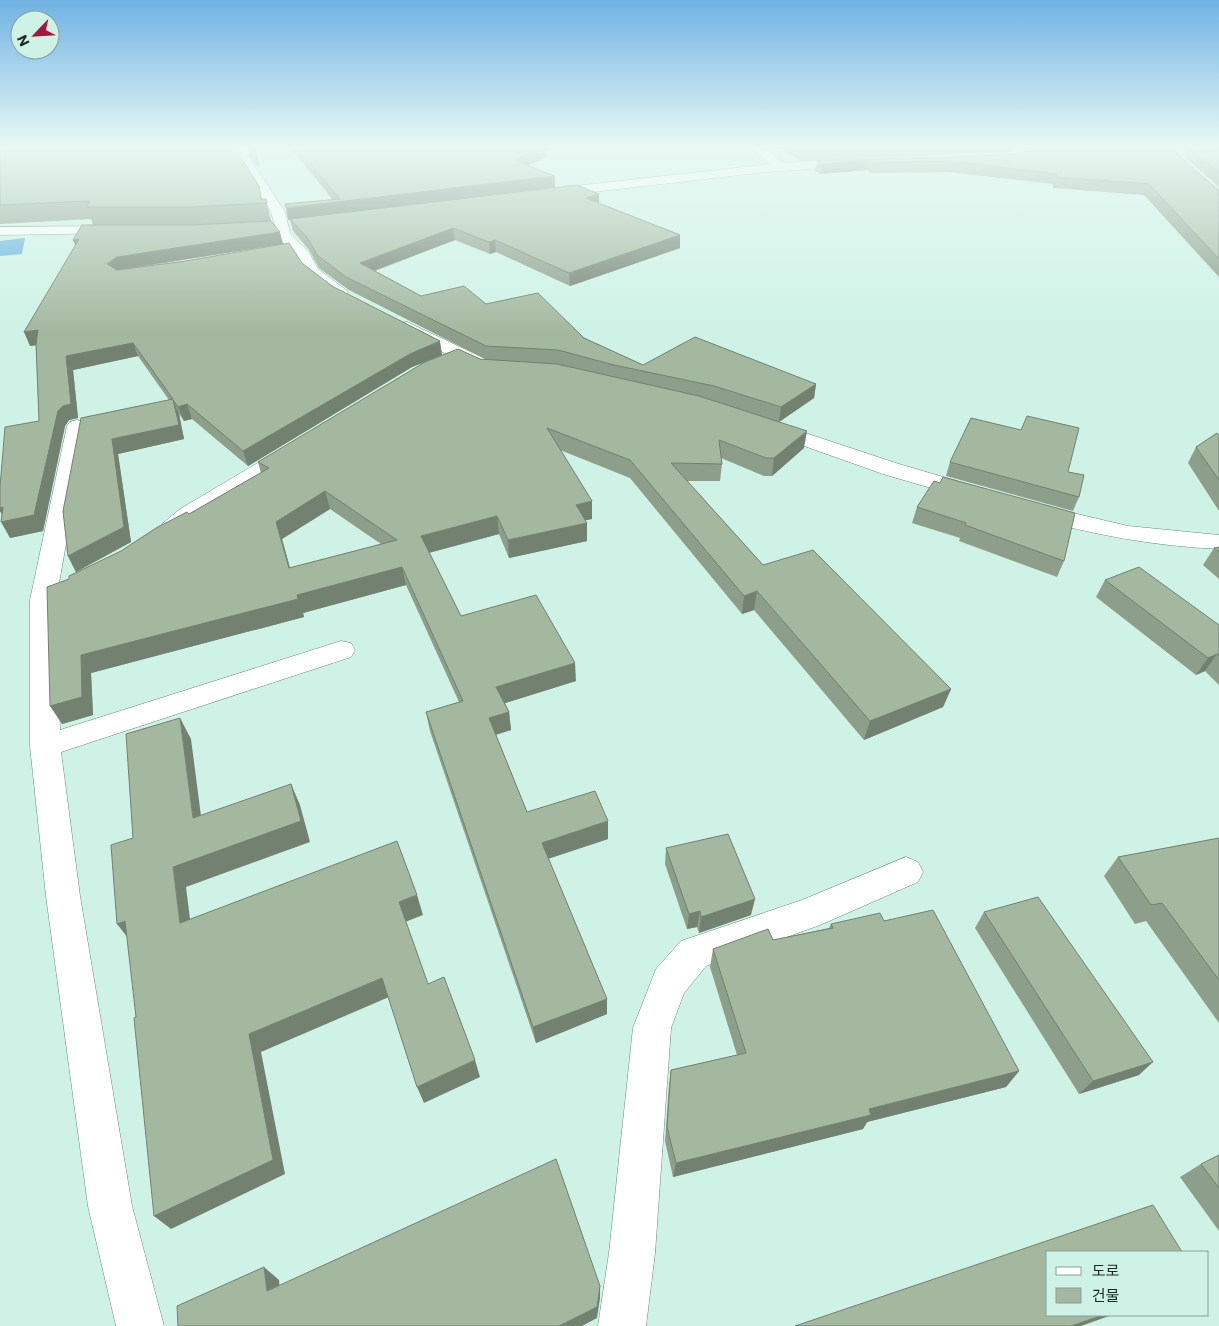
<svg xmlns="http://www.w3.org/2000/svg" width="1219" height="1326" viewBox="0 0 1219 1326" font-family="Commissioner,'Noto Sans KR',sans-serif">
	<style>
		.water { fill: #5daedd }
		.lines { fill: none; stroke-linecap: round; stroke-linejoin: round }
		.minor-casing { stroke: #6b8c81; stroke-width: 1 }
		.minor { fill: #fff; fill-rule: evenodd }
		.wall { fill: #8d9e8a; fill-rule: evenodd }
		.shaded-wall { fill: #738170 }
		.building { fill: #a4b8a0; stroke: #738170; fill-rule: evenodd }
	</style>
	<rect width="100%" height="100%" fill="#cef2e6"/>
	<!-- water -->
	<path class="water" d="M25 238 22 254 0 256V241Z"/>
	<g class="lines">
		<!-- minor casing -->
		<g class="minor-casing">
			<g id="minor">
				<path d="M238 146H250L249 157 285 212 290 233 308 251 318 269 346 290 348 293 346 296H334L306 274 296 256 278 237 271 212 237 157Z"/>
				<path d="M748 146H761L784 163 855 158 861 162 855 166 766 172 549 197 542 193 549 189 770 164Z"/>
				<path d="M1008 146H1020L1029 156C1022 163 991 166 984 159L990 155 1014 153Z"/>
				<path d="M116 226 121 227 123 230 121 233 0 235V227Z"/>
				<path d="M407 322 494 363 496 367 494 371H480L401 331 398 327 401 323Z"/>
				<path d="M77 420 84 422 87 426 56 600 60 730 341 641 351 643 355 650 351 657 61 752 80 896 132 1206 164 1326H116L88 1206 46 896 30 746V600L67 426 70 422Z"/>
				<path d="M769 421 899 464 977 487 980 492 977 497 969 499 883 474 762 431 759 427 762 423Z"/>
				<path d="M292 445 299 447 303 451 299 455 196 519 168 541 160 543 152 541 148 536 180 509 285 447Z"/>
				<path d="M1039 505 1128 526 1219 535V549C1155 546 1093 535 1031 517L1028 512 1031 507Z"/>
				<path d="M906 857 918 862 923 872 918 882 820 925 706 966 684 993 671 1028 655 1253 646 1326H598L609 1253 633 1028 656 969 681 941 802 900Z"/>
			</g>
		</g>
		<!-- minor -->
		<use href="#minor" class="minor"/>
	</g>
	<!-- wall -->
	<g class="wall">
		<path d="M0 146 235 147 263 200 266 199 271 221 283 244 121 270 302 263 332 286 442 355 412 367 248 466 192 419 184 421 179 414 184 439 118 454 131 542 76 572 68 556 63 511 169 400 138 356 73 370 78 418 69 420 65 426 43 531 10 538 2 515 0 511V487L39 421 36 345 30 346 93 225 91 219 0 224Z"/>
		<path d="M248 146H256L259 168 251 157Z"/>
		<path d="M289 146H544L547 157 527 165 555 176V187L599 203 680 235V248L570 286 496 252 490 254 455 240 375 271 421 296 486 304 584 338 643 365 816 384 814 398 779 422 804 448 772 476H764L721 458 722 464 720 481H687L763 565 951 689 943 707 864 740 754 610 742 614 630 478 560 450 592 519 585 520 587 541 509 558 499 534 429 553 461 616 576 681 505 703 509 712 511 730 496 735 527 812 608 821V839L548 859 607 999V1014L536 1043 430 731 426 712 459 702 406 585 303 613 304 617 91 673 93 715 62 724 69 579 189 514 261 473 258 462 480 359H485L349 290 319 268 309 250 293 231 290 220H288L333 200ZM330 509 381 544 290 568 282 539Z"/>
		<path d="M777 146H1013L1011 152 818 161 1007 155 1027 151 1022 146H1171L1176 153 1218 190 1219 191V277L1144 195 1053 188V184L948 172 870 173 867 170 820 174 815 171 817 161H801Z"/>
		<path d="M1188 146 1219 147V187L1184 156Z"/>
		<path d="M1021 430 1068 472 1079 497 1073 511 946 476 950 462Z"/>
		<path d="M1219 435V511L1188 463 1196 447Z"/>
		<path d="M934 481 1064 561 1057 577 959 541 960 538 912 523 917 507Z"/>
		<path d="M1219 547V579L1203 565 1214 548Z"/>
		<path d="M1105 580 1219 625V685L1205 671 1196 675 1096 597Z"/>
		<path d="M1219 838V1023L1146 921 1135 924 1104 876 1118 857Z"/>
		<path d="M666 848 751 915 699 933 697 927 687 929 665 864Z"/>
		<path d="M984 912 1139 1075 1079 1094 975 928Z"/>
		<path d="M884 921 1019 1071 1006 1087 867 1122 863 1129 673 1177 665 1141 669 1085 671 1070 737 1055 710 967 713 949 773 940 829 928 831 924Z"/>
		<path d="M1219 1155V1231L1180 1177 1201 1164Z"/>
	</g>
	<!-- shaded-wall -->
	<g class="shaded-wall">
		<path d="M254 146H256L259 168 255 152Z"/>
		<path d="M546 146 547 157 515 171 514 160Z"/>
		<path d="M869 160 867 170 820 174 822 164Z"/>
		<path d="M555 176V187L288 220 286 208Z"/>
		<path d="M599 194V206L586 198Z"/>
		<path d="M453 228 455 240 362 275 360 263Z"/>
		<path d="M280 232 283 244 122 269 112 277 107 264 117 257Z"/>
		<path d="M680 235V248L570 286 569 273Z"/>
		<path d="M79 239 78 252 73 240Z"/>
		<path d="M495 240 496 252 490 254 489 242Z"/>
		<path d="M38 330 45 344 30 346 24 332Z"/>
		<path d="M440 341 442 355 412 367 248 466 243 451 410 354Z"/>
		<path d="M133 343 138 356 73 370 78 418 69 420 65 426 43 531 10 538 1 522 6 521 0 511V508L3 507 66 356Z"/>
		<path d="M816 384 814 398 779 422 781 407Z"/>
		<path d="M173 400 179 414 184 439 118 454 131 542 76 572 68 556 112 439Z"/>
		<path d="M187 404 192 419 184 421 178 407Z"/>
		<path d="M807 431 804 448 772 476 774 458Z"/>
		<path d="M325 491 330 509 282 539 295 586 276 522Z"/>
		<path d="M592 501V519L576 522V505Z"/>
		<path d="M497 516 499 534 424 554 421 536Z"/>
		<path d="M587 523V541L509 558 508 540Z"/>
		<path d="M402 567 406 585 303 613 304 617 91 673 93 715 62 724 50 706 81 655 297 595Z"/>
		<path d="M757 591 754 610 742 614 744 596Z"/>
		<path d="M1217 654 1205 671 1196 675 1208 658Z"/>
		<path d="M575 663 576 681 499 705 496 687Z"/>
		<path d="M951 689 943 707 864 740 870 721Z"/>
		<path d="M509 712 511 730 491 736 489 718Z"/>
		<path d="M180 718 191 739 204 839 193 818Z"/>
		<path d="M291 784 300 805 310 842 186 887 193 943 180 923 173 867Z"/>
		<path d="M608 821V839L544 860 542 843Z"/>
		<path d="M417 895 423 915 405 922 399 902Z"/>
		<path d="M755 899 751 915 699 933 701 917Z"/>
		<path d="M700 911 697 927 687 929 689 914Z"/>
		<path d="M125 921 132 943 117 924Z"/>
		<path d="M382 978 389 997 261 1052 285 1174 171 1229 154 1216 249 1034Z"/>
		<path d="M607 999V1014L536 1043 533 1027Z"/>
		<path d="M475 1060 480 1077 424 1103 417 1087Z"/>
		<path d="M1153 1062 1139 1075 1079 1094 1093 1081Z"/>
		<path d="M1019 1071 1006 1087 867 1122 863 1129 673 1177 676 1163 869 1109Z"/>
		<path d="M264 1267 279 1280 281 1303 267 1291Z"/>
		<path d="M600 1286V1298L597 1318 582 1326H559Z"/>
		<path d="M1103 1315H1112L1081 1326H1071Z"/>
	</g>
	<!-- building -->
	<g class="building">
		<path d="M0 146H234L259 186 261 200 266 199 267 203 190 207H86L90 201 0 205Z"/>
		<path d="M250 146H254L255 152Z"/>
		<path d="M295 146H546L514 160 555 176 286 208 285 204 340 199Z"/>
		<path d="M794 146H930L802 151Z"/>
		<path d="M1034 146H1171L1176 153 1218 190 1219 191V259L1149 184 1057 177 1056 174 950 161 872 163 869 160 822 164 817 161 1007 155 1030 151Z"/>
		<path d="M1188 146 1219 147V173Z"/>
		<path d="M577 185 599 194 586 198 680 235 569 273 495 240 489 242 453 228 360 263 421 296 464 286 486 304 538 293 584 338 643 365 695 337 816 384 781 407 714 386 614 365 558 350 486 346 346 277 317 255 307 237 290 219Z"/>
		<path d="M271 221 280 232 117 257 107 264 117 270 186 261 289 243 302 263 332 286 440 341 410 354 243 451 187 404 178 407 173 400 179 425 112 439 124 527 68 556 63 511 81 418 173 399 133 343 66 356 71 404 63 406 58 411 34 515 1 522 3 507 0 508V487L5 427 39 421 36 344 38 330 24 332 79 239 73 240 82 225H192Z"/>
		<path d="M458 349 480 359 557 364 699 396 807 431 774 458H766L719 440 722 464 671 463 763 565 813 550 951 689 870 721 757 591 744 596 630 460 547 428 592 501 576 505 587 523 508 540 497 516 421 536 461 616 536 595 575 663 496 687 509 712 489 718 527 812 595 791 608 821 542 843 607 999 533 1027 426 712 463 701 402 567 297 595 298 599 81 655 82 697 50 706 47 587 69 579V576L121 551 156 528 187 512 189 514 269 468 258 462 425 362ZM325 491 397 540 289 568 276 522Z"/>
		<path d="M1027 416 1079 428 1068 472 1084 475 1079 497 950 462 971 418 1021 430Z"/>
		<path d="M1217 433 1219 435V480L1196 447Z"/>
		<path d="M943 477 1075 513 1064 561 965 525 966 523 917 507 934 481 940 483Z"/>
		<path d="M1219 547V552L1214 548Z"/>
		<path d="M1139 567 1219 625V656L1217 654 1208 658 1105 580Z"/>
		<path d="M180 718 193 818 291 784 301 821 173 867 180 923 397 841 417 895 399 902 428 984 444 977 475 1060 417 1087 382 978 249 1034 273 1160 154 1216 134 1018 136 1017 125 921 117 924 111 845 133 838 126 734Z"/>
		<path d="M728 834 755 899 701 917 700 911 689 914 666 848Z"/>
		<path d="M1219 838V980L1162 903 1151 905 1118 857Z"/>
		<path d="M1038 897 1153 1062 1093 1081 984 912Z"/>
		<path d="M933 910 1019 1071 869 1109 871 1115 676 1163 667 1127 671 1070 746 1053 713 949 768 929 773 940 833 928 831 924 880 913 884 921Z"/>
		<path d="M1219 1155V1188L1201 1164Z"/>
		<path d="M556 1159 600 1286 597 1307 559 1326H178L177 1306 264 1267 267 1291Z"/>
		<path d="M1153 1205 1182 1252H1048V1315H1103L1071 1326H795Z"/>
	</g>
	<!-- sky -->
	<linearGradient id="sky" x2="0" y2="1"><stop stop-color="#70b2e4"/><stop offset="0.44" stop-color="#e9f9f4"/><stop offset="1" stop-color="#e9f9f4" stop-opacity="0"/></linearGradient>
	<rect width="1219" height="332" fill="url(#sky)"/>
	<!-- legend -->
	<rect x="1046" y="1251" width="162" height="65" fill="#cef2e6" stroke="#86a198"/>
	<rect x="1056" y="1267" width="25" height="8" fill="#ffffff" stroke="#86a198"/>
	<text x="1092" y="1276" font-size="15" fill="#1b2824">도로</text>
	<rect x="1056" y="1288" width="25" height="15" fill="#a4b8a0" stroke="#86a198"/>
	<text x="1092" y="1301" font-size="15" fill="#1b2824">건물</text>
	<!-- north arrow -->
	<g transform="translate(35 35) rotate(245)"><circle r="24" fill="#cef2e6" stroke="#86a198"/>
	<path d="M0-4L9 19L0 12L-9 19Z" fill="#aa133c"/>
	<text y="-8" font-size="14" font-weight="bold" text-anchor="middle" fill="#1b2824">N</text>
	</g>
</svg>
